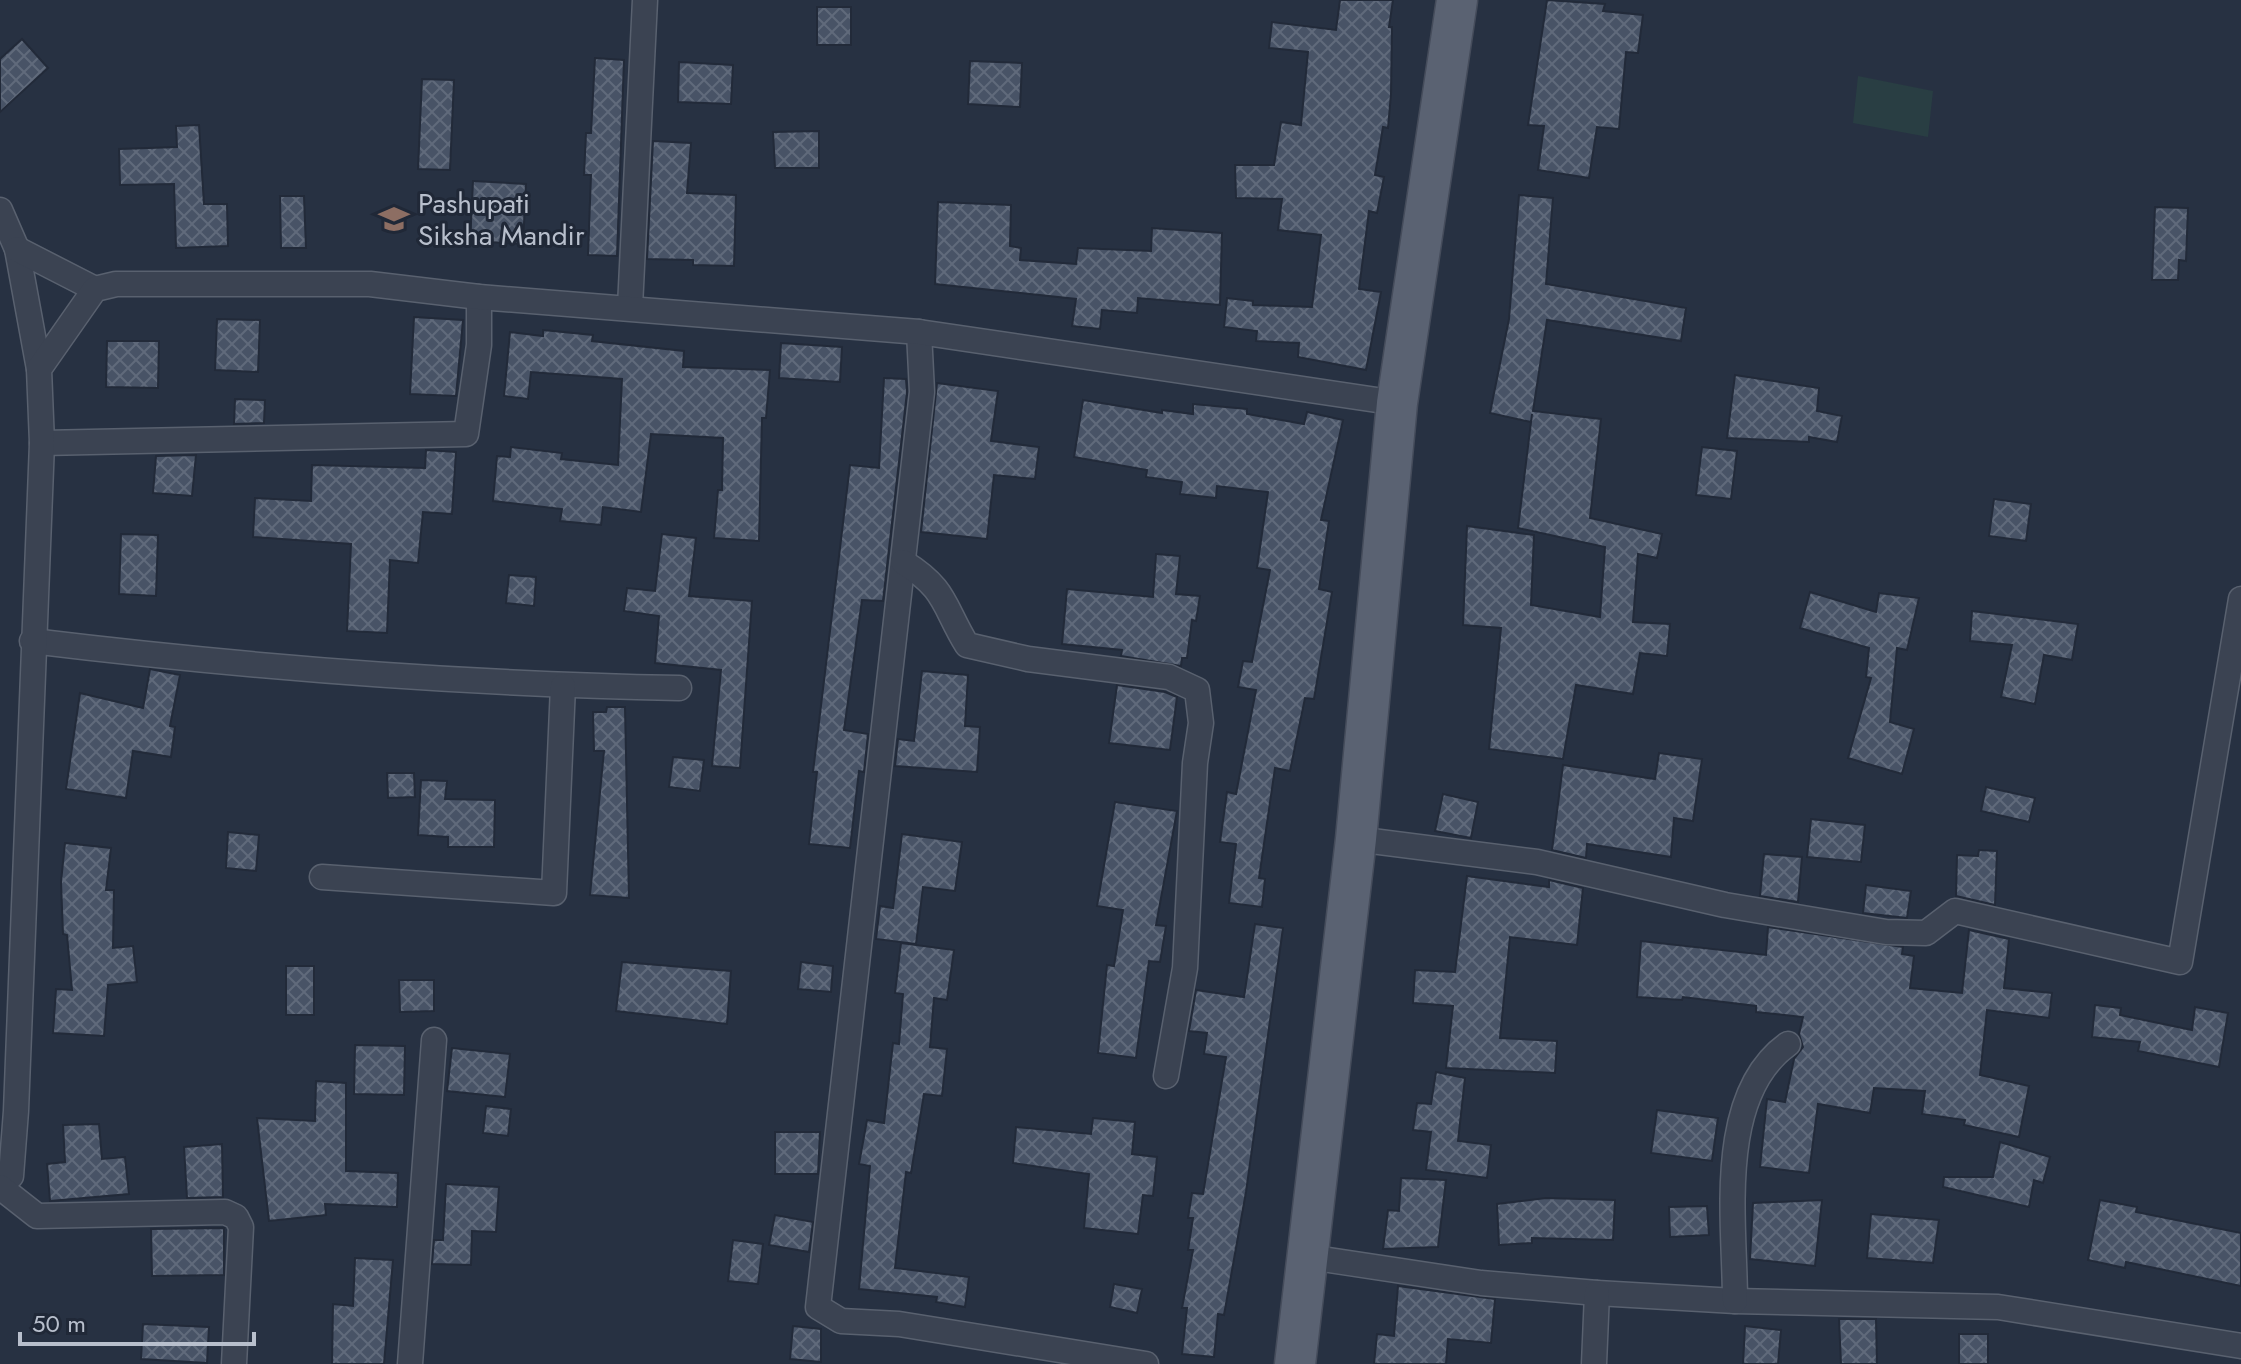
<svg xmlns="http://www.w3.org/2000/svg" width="2241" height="1364" viewBox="0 0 2241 1364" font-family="Jost,sans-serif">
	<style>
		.grass { fill: #293e43 }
		.building { fill: url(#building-cross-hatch); stroke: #222a39; stroke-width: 2 }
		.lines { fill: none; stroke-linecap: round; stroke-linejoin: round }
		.minor-casing { stroke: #59616f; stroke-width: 27 }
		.primary-casing { stroke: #454c5b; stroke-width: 43 }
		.minor { stroke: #3b4352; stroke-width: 24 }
		.primary { stroke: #5a6272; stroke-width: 40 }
		.labels { text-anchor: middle; stroke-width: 6; stroke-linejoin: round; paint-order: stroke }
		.poi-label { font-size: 28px; fill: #b8bfcc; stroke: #202837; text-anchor: start }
	</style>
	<defs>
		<pattern id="building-cross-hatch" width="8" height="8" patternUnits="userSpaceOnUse" patternTransform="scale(2)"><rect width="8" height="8" fill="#485366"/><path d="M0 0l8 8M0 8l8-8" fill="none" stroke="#606a7b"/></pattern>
	</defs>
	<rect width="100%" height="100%" fill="#273142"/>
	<!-- grass -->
	<path class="grass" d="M1858 76 1933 91 1928 137 1853 123Z"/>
	<!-- building -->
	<g class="building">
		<path d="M1340 0H1393L1389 27H1392L1391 94 1388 128 1383 127 1375 175 1384 177 1377 213 1369 211 1359 289 1381 292 1366 370 1298 357 1299 343 1256 341 1257 331 1224 327 1227 298 1253 301V305L1312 307 1321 235 1278 230 1282 199 1236 198 1235 165H1274L1281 122 1301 125 1308 52 1269 48 1272 22 1336 30Z"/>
		<path d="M1547 0 1605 4 1603 11 1643 15 1638 53 1626 52 1619 129 1597 127 1589 178 1538 170 1544 126 1528 125Z"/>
		<rect x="817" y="7" width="34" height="38"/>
		<path d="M22 39 48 68 0 112V59Z"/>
		<path d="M595 58 624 60 617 256 588 255 591 175H584L586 133H591Z"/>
		<path d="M970 61 1022 63 1020 107 968 104Z"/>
		<path d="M679 62 733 65 731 104 678 102Z"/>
		<path d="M422 79 454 80 450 170 418 169Z"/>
		<path d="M199 125 204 204H227L228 246 176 248 174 184 120 185 119 149 177 147 176 126Z"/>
		<path d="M819 131V168H775L773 132Z"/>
		<path d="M653 141 691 143 687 193 736 195 734 266 693 265V260L647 259Z"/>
		<path d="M473 181 526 184 523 244 470 241Z"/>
		<path d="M1519 195 1553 198 1546 284 1686 308 1681 341 1547 320 1533 411 1601 419 1590 518 1662 534 1657 558 1638 554 1633 622 1670 624 1667 656 1640 653 1633 694 1576 685 1563 759 1489 749 1501 628 1463 625 1467 526 1534 535 1531 605 1600 617 1605 547 1518 528 1532 414 1531 422 1490 413 1509 319Z"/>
		<path d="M280 196H304L306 248H281Z"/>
		<path d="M938 202 1011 205 1010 246 1021 248 1020 260 1076 264 1078 248 1151 251 1152 228 1222 233 1220 305 1138 298 1137 313 1102 310 1100 329 1072 326 1076 299 935 284Z"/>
		<path d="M2155 207 2188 208 2186 261 2179 260 2178 280H2152Z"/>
		<path d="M414 317 463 320 456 396 410 394Z"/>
		<path d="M217 319 260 320 258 372 215 370Z"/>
		<path d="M543 330 593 335 592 341 684 351 683 367 770 370 766 418H762L759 541 714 538 718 490H722L723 438 651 434 641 512 603 507 601 525 560 521 562 509 493 501 497 456 510 457 511 447 562 453 561 459 618 465 622 379 531 372 528 399 504 396 510 332 543 336Z"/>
		<path d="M107 341H159L158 388 106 387Z"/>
		<path d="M781 343 842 347 840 382 779 378Z"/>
		<path d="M1735 375 1819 388 1817 411 1842 416 1837 442 1809 437V442L1727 438Z"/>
		<path d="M884 378 906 379 907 392 883 601 862 600 844 730 868 734 864 772 859 771 850 848 809 844 817 772H813L850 465 879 468Z"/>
		<path d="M937 383 998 391 991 441 1039 447 1035 479 994 475 987 539 921 532Z"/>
		<path d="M235 399 265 400 264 423 234 424Z"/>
		<path d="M1083 400 1162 413V410L1193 414V404L1247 409V414L1304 424 1307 412 1343 420 1321 520 1329 521 1319 589 1332 592 1314 699 1305 698 1290 771 1275 768 1259 878 1265 879 1262 907 1229 903 1236 844 1220 842 1227 792 1236 794 1256 690 1238 687 1243 661 1252 662 1270 570 1257 568 1268 492 1217 486 1216 498 1180 494 1182 482 1146 477 1147 470 1074 457Z"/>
		<path d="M1702 447 1737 451 1731 499 1696 495Z"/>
		<path d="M426 450 456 452 452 514 423 512 418 563 390 560 387 633 347 631 351 544 253 537 255 498 311 501 312 465 425 468Z"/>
		<path d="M196 455 192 496 153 493 156 456Z"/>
		<path d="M1994 499 2031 504 2026 541 1989 536Z"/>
		<path d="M121 534 158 535 156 596 119 594Z"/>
		<path d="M662 534 696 538 689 596 752 601 740 768 712 766 721 670 655 663 659 616 624 611 627 588 655 591Z"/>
		<path d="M1156 554 1180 556 1176 594 1200 596 1196 621 1192 620 1187 658H1182L1181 666 1121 656 1122 650 1062 644 1067 589 1153 597Z"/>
		<path d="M509 575 536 577 534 606 506 603Z"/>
		<path d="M1810 592 1876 612 1879 593 1919 598 1907 650 1897 648 1890 722 1914 729 1902 774 1848 758 1871 678 1866 677 1869 648 1800 628Z"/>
		<path d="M1972 611 2078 624 2072 660 2044 655 2035 704 2001 697 2012 645 1970 641Z"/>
		<path d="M150 669 180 675 170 726 175 727 171 757 133 751 126 798 66 789 80 693 143 708Z"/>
		<path d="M922 671 968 675 965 726 980 727 977 772 895 766 898 739 914 741Z"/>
		<path d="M1117 685 1165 692 1177 697 1170 750 1109 743Z"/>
		<path d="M607 707H625L629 898 590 895 604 751H594L593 712H606Z"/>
		<path d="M1659 753 1702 759 1693 821 1674 818 1671 857 1587 844 1586 858 1552 850 1563 765 1655 779Z"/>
		<path d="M673 757 704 760 700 791 669 787Z"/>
		<path d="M387 773H414L415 797 388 798Z"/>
		<path d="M421 780 447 781 445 799 495 800 494 847H448V837L418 835Z"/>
		<path d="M1986 787 2035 798 2029 822 1981 811Z"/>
		<path d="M1443 794 1478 802 1471 838 1435 831Z"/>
		<path d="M1115 802 1177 811 1156 925 1166 926 1160 962 1149 961 1136 1058 1098 1053 1107 965 1114 966 1123 910 1097 906Z"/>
		<path d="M1811 819 1865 825 1861 862 1807 857Z"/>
		<path d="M228 832 259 835 256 871 226 868Z"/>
		<path d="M902 834 962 842 955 891 923 887 916 944 876 939 880 906 893 908Z"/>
		<path d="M65 843 111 848 106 890H114L113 948 133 946 137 982 108 985 104 1036 53 1033 56 989 72 990 67 935 63 934 61 882Z"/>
		<path d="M1979 850 1997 851 1995 905 1956 896 1957 855 1978 856Z"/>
		<path d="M1764 854 1802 857 1798 902 1760 896Z"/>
		<path d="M1467 876 1549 887V880L1583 888 1577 945 1510 937 1500 1038 1557 1041 1555 1073 1446 1068 1453 1006 1413 1003 1415 970 1455 972Z"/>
		<path d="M1866 885 1911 891 1907 918 1863 913Z"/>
		<path d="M1255 924 1283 928 1246 1192 1224 1315 1218 1314 1214 1357 1182 1354 1187 1308H1182L1193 1250H1188L1193 1218H1188L1192 1193 1203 1194 1226 1057 1204 1054 1207 1033 1189 1031 1196 990 1244 997Z"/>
		<path d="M1768 927 1903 947 1902 954 1914 956 1910 988 1962 993 1969 930 2009 939 2004 988 2052 993 2049 1018 1987 1010 1980 1075 2029 1086 2019 1137 1964 1125 1965 1120 1922 1114 1925 1091 1874 1088 1870 1113 1818 1104 1809 1173 1760 1167 1767 1099 1785 1102 1794 1059 1803 1047 1799 1034 1803 1017 1756 1012V1006L1683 997 1682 1000 1637 997 1641 941 1766 955Z"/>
		<path d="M901 943 954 950 947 1000 934 998 930 1047 947 1049 942 1096 924 1094 911 1173 906 1172 895 1268 969 1277 965 1307 936 1302 937 1297 859 1289 870 1166 859 1164 867 1120 884 1123 893 1043 899 1044 903 994 895 993Z"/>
		<path d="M622 962 731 971 727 1024 616 1011Z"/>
		<path d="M801 962 833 966 831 992 798 989Z"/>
		<rect x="286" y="966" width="28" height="49"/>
		<path d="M399 980H434V1011L400 1012Z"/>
		<path d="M2095 1005 2121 1008 2120 1015 2192 1030 2195 1007 2228 1013 2219 1067 2138 1051 2140 1042 2092 1037Z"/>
		<path d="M355 1045 405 1046 404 1095 354 1094Z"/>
		<path d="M452 1048 510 1054 505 1097 447 1091Z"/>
		<path d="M1436 1072 1465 1078 1458 1141 1491 1145 1487 1178 1426 1170 1431 1132 1413 1130 1417 1103 1431 1104Z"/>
		<path d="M316 1081 346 1083V1171L398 1173 397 1207 325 1204 326 1215 269 1221 257 1118 315 1121Z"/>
		<path d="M486 1106 511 1109 508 1136 483 1133Z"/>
		<path d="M1657 1110 1718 1118 1712 1161 1651 1153Z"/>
		<path d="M1093 1118 1135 1122 1132 1154 1157 1157 1153 1196 1143 1195 1138 1234 1084 1228 1089 1174 1013 1163 1016 1127 1091 1134Z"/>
		<path d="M99 1124 102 1159 125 1157 129 1194 50 1201 47 1164 65 1162 63 1125Z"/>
		<path d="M775 1132H820L818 1174H775Z"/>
		<path d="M2000 1142 2050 1157 2043 1183 2034 1180 2029 1207 1943 1187 1944 1177H1993Z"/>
		<path d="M222 1144 223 1197 187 1198 184 1147Z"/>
		<path d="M1401 1178 1446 1180 1438 1247 1383 1249 1388 1210 1399 1211Z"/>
		<path d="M446 1184 499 1187 496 1232 472 1231 471 1265 432 1264 434 1240H443Z"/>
		<path d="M1546 1198 1615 1200 1613 1240 1532 1238V1243L1499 1245 1497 1204Z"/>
		<path d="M1822 1200 1815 1266 1750 1259 1753 1203Z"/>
		<path d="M2100 1200 2137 1207 2136 1212 2241 1233V1286L2126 1262 2125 1268 2088 1260Z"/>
		<path d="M1707 1206 1709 1235 1670 1237 1669 1207Z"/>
		<path d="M1871 1214 1939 1220 1933 1263 1867 1258Z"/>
		<path d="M775 1215 813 1222 809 1252 769 1245Z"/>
		<path d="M224 1228V1275L152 1276 151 1229Z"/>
		<path d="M733 1240 763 1244 758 1284 728 1281Z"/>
		<path d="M355 1258 393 1260 384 1364H332L333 1304 353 1306Z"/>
		<path d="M1114 1284 1142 1289 1137 1313 1110 1307Z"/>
		<path d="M1398 1286 1495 1299 1491 1343 1448 1339 1446 1364H1374L1377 1334 1394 1336Z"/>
		<path d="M1839 1319H1876L1877 1364H1841Z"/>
		<path d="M143 1324 209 1327 207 1363 141 1359Z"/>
		<path d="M793 1326 821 1329V1362L790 1359Z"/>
		<path d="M1745 1326 1781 1330 1778 1364H1743Z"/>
		<rect x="1959" y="1334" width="29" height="30"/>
	</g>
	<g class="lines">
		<!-- minor casing -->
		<g class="minor-casing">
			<g id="minor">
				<path d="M0 210 17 249 39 369"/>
				<path d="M17 249 95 289"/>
				<path d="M630 307 645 0"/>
				<path d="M919 332 922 392 818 1307 841 1321 899 1324 1146 1364"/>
				<path d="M42 443 466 434 479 345V297"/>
				<path d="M903 562C947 589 943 606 967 645L1028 659 1169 677 1197 690 1201 723 1195 763 1185 968 1166 1076"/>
				<path d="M32 641C247 667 463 684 679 688"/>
				<path d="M1356 839 1537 862 1725 905 1886 932 1926 933 1955 911 2180 962 2241 599"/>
				<path d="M322 877 554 893 563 686"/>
				<path d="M0 1186 11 1176 16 1111 42 443 39 369 95 289 116 284H370L479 297 919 332 1397 403"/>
				<path d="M0 1187 37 1216 225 1212 236 1217 241 1227 234 1364"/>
				<path d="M1309 1257 1481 1283 1597 1293 1735 1301 1998 1307 2241 1346"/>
				<path d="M1735 1301C1735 1223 1715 1096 1788 1044"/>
				<path d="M410 1364 434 1040"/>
				<path d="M1594 1364 1597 1293"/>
			</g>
		</g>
		<!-- primary casing -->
		<g class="primary-casing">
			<path id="primary" d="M1295 1364 1356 839 1397 403 1457 0"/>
		</g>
		<!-- minor -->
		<use href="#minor" class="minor"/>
		<!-- primary -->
		<use href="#primary" class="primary"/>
	</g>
	<!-- icons -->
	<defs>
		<g id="school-bare" transform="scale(2.4)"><path d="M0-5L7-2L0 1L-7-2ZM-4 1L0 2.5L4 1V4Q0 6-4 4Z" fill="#8d6e63" stroke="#202837" stroke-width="2.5" paint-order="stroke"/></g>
	</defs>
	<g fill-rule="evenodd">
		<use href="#school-bare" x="394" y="219"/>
	</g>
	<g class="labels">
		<!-- poi labels -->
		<g class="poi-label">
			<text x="418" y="213">Pashupati<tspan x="418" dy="32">Siksha Mandir</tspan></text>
		</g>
	</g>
	<!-- scale -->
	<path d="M20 1332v12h234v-12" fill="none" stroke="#b8bfcc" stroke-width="4"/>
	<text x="32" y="1332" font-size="24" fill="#b8bfcc" stroke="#202837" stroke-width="6" paint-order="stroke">50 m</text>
</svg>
